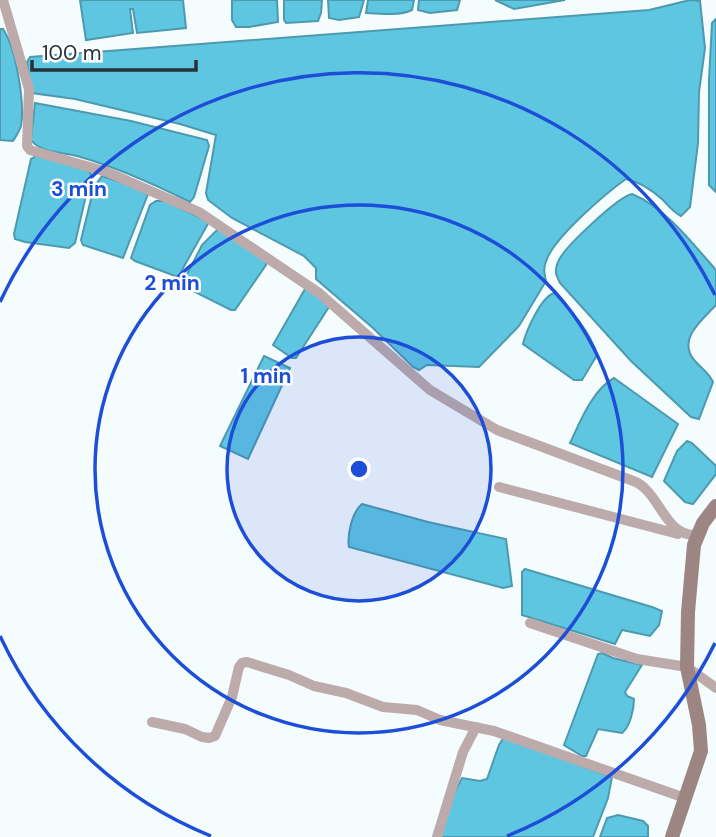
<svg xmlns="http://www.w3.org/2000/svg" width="716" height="837" viewBox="0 0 716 837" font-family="'DM Sans',sans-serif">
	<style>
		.water { fill: #5fc6e2; stroke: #4d9aaf; stroke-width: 2 }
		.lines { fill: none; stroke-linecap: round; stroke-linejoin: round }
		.street { stroke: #bcabaa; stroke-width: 10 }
		.secondary { stroke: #9d8583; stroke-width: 14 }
		.ring { fill: none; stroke: #1d4ed8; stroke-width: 3.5 }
		.centre { fill: #1d4ed8; stroke: #fff; stroke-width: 3.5 }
		.ring-label { font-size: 21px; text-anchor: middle; font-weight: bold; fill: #1d4ed8; stroke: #fff; stroke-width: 5; stroke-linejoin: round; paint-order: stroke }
	</style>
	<rect width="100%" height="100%" fill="#f5fcfe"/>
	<!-- water -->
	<g class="water">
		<path d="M80 0H183L186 28 137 33 133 9H130L133 33 86 40Z"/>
		<path d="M232 0H277L278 22 249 27H236L232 20Z"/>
		<path d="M284 0H322L321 13 318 21 286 23 284 20Z"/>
		<path d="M328 0H364L359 17 339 20 329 18Z"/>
		<path d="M368 0H414L412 10C399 16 381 14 366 13Z"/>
		<path d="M419 0H460L457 10 430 13 418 10Z"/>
		<path d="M495 0H565L514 9Z"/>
		<path d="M690 0 700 1 705 48 699 92 698 143 690 207 681 216C673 212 669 206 663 200 652 190 640 182 626 179 606 193 555 237 547 259 543 267 544 272 546 281L519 326 479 367 427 365 419 370 413 367 373 328 316 279V268L304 256 232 218 208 200 206 193 216 135 180 124 75 99 32 93 27 62 30 57 649 10Z"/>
		<path d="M716 19V192L709 185V80L712 23Z"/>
		<path d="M0 29H3C16 48 25 103 21 126 19 132 16 136 13 141L0 140Z"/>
		<path d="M35 103 131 121 207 140 209 146 194 197 190 202C154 184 116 167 77 156 62 152 41 153 31 140Z"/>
		<path d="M38 155 87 169 91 174 75 243 69 248 25 242 15 239 14 234 31 159Z"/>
		<path d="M102 176 132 186 148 194 123 258 83 245 81 240 94 187Z"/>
		<path d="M632 194C666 208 692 243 716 270V305C702 320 676 340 695 361 701 368 709 373 713 382L699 419 691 417 631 361 560 283C556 275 554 271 558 262 563 248 618 197 632 194Z"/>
		<path d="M156 201H166L209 222 178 277 135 261 131 258 150 205Z"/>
		<path d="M218 229 266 260V265L235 310H231L187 288 183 282 202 245Z"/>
		<path d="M305 289H310L329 307 296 358H292L273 345Z"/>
		<path d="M554 293C571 311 590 331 597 355L582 380H574L523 344C526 331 541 297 554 293Z"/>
		<path d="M264 356 290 368 248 459 220 446Z"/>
		<path d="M614 378 678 424 652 477 570 443C580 422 593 389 614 378Z"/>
		<path d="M687 441 692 443 716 466V474L693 504 685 502 664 481 677 451Z"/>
		<path d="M362 504 428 522 506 539 512 586 503 588 349 547C347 535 352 512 362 504Z"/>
		<path d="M525 569 652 607 662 611 659 625 650 636 622 630 615 644 522 615V572Z"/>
		<path d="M602 653 613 658 642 665 625 692 627 696 634 699C634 709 630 727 622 733L598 729 586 756H582L564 745 598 654Z"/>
		<path d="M504 737 612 777 608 798 593 837H441L450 801 462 778 480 781 487 779 499 745Z"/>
		<path d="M618 815 643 821 648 826V837H600L607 818Z"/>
	</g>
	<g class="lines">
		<!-- street -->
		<g class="street">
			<path d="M3 0 29 89 27 146 30 150 107 172 199 212 319 293 430 390 497 430 636 482C661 495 665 537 697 535"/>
			<path d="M499 487 678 534"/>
			<path d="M530 623 637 659 687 667 716 688"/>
			<path d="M152 722 185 729 202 737 209 738 215 736 232 697 239 667 242 663 247 662 289 675 314 686 346 693 383 707 417 710 440 720 494 731 685 798"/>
			<path d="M437 837 463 752 476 727"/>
		</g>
		<!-- secondary -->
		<path class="secondary" d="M672 837 701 751 699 725 687 667 688 612 694 545 703 523 716 506"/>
	</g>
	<!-- distance rings -->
	<circle cx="359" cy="469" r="132" fill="#1d4ed8" fill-opacity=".12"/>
	<g class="ring">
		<circle cx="359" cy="469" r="132"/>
		<circle cx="359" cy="469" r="264"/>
		<path d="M715 643A396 396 0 0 1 507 836M211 836A396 396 0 0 1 0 636M0 302A396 396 0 0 1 715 295"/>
	</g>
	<circle cx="359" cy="469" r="10" class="centre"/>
	<g class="ring-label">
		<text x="79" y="196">3 min</text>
		<text x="172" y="290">2 min</text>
		<text x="266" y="383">1 min</text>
	</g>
	<!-- scale -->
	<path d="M32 60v10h164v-10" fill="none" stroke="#243337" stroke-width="3.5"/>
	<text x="42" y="60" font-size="21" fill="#243337" stroke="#ffffff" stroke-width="5" paint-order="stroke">100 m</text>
</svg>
